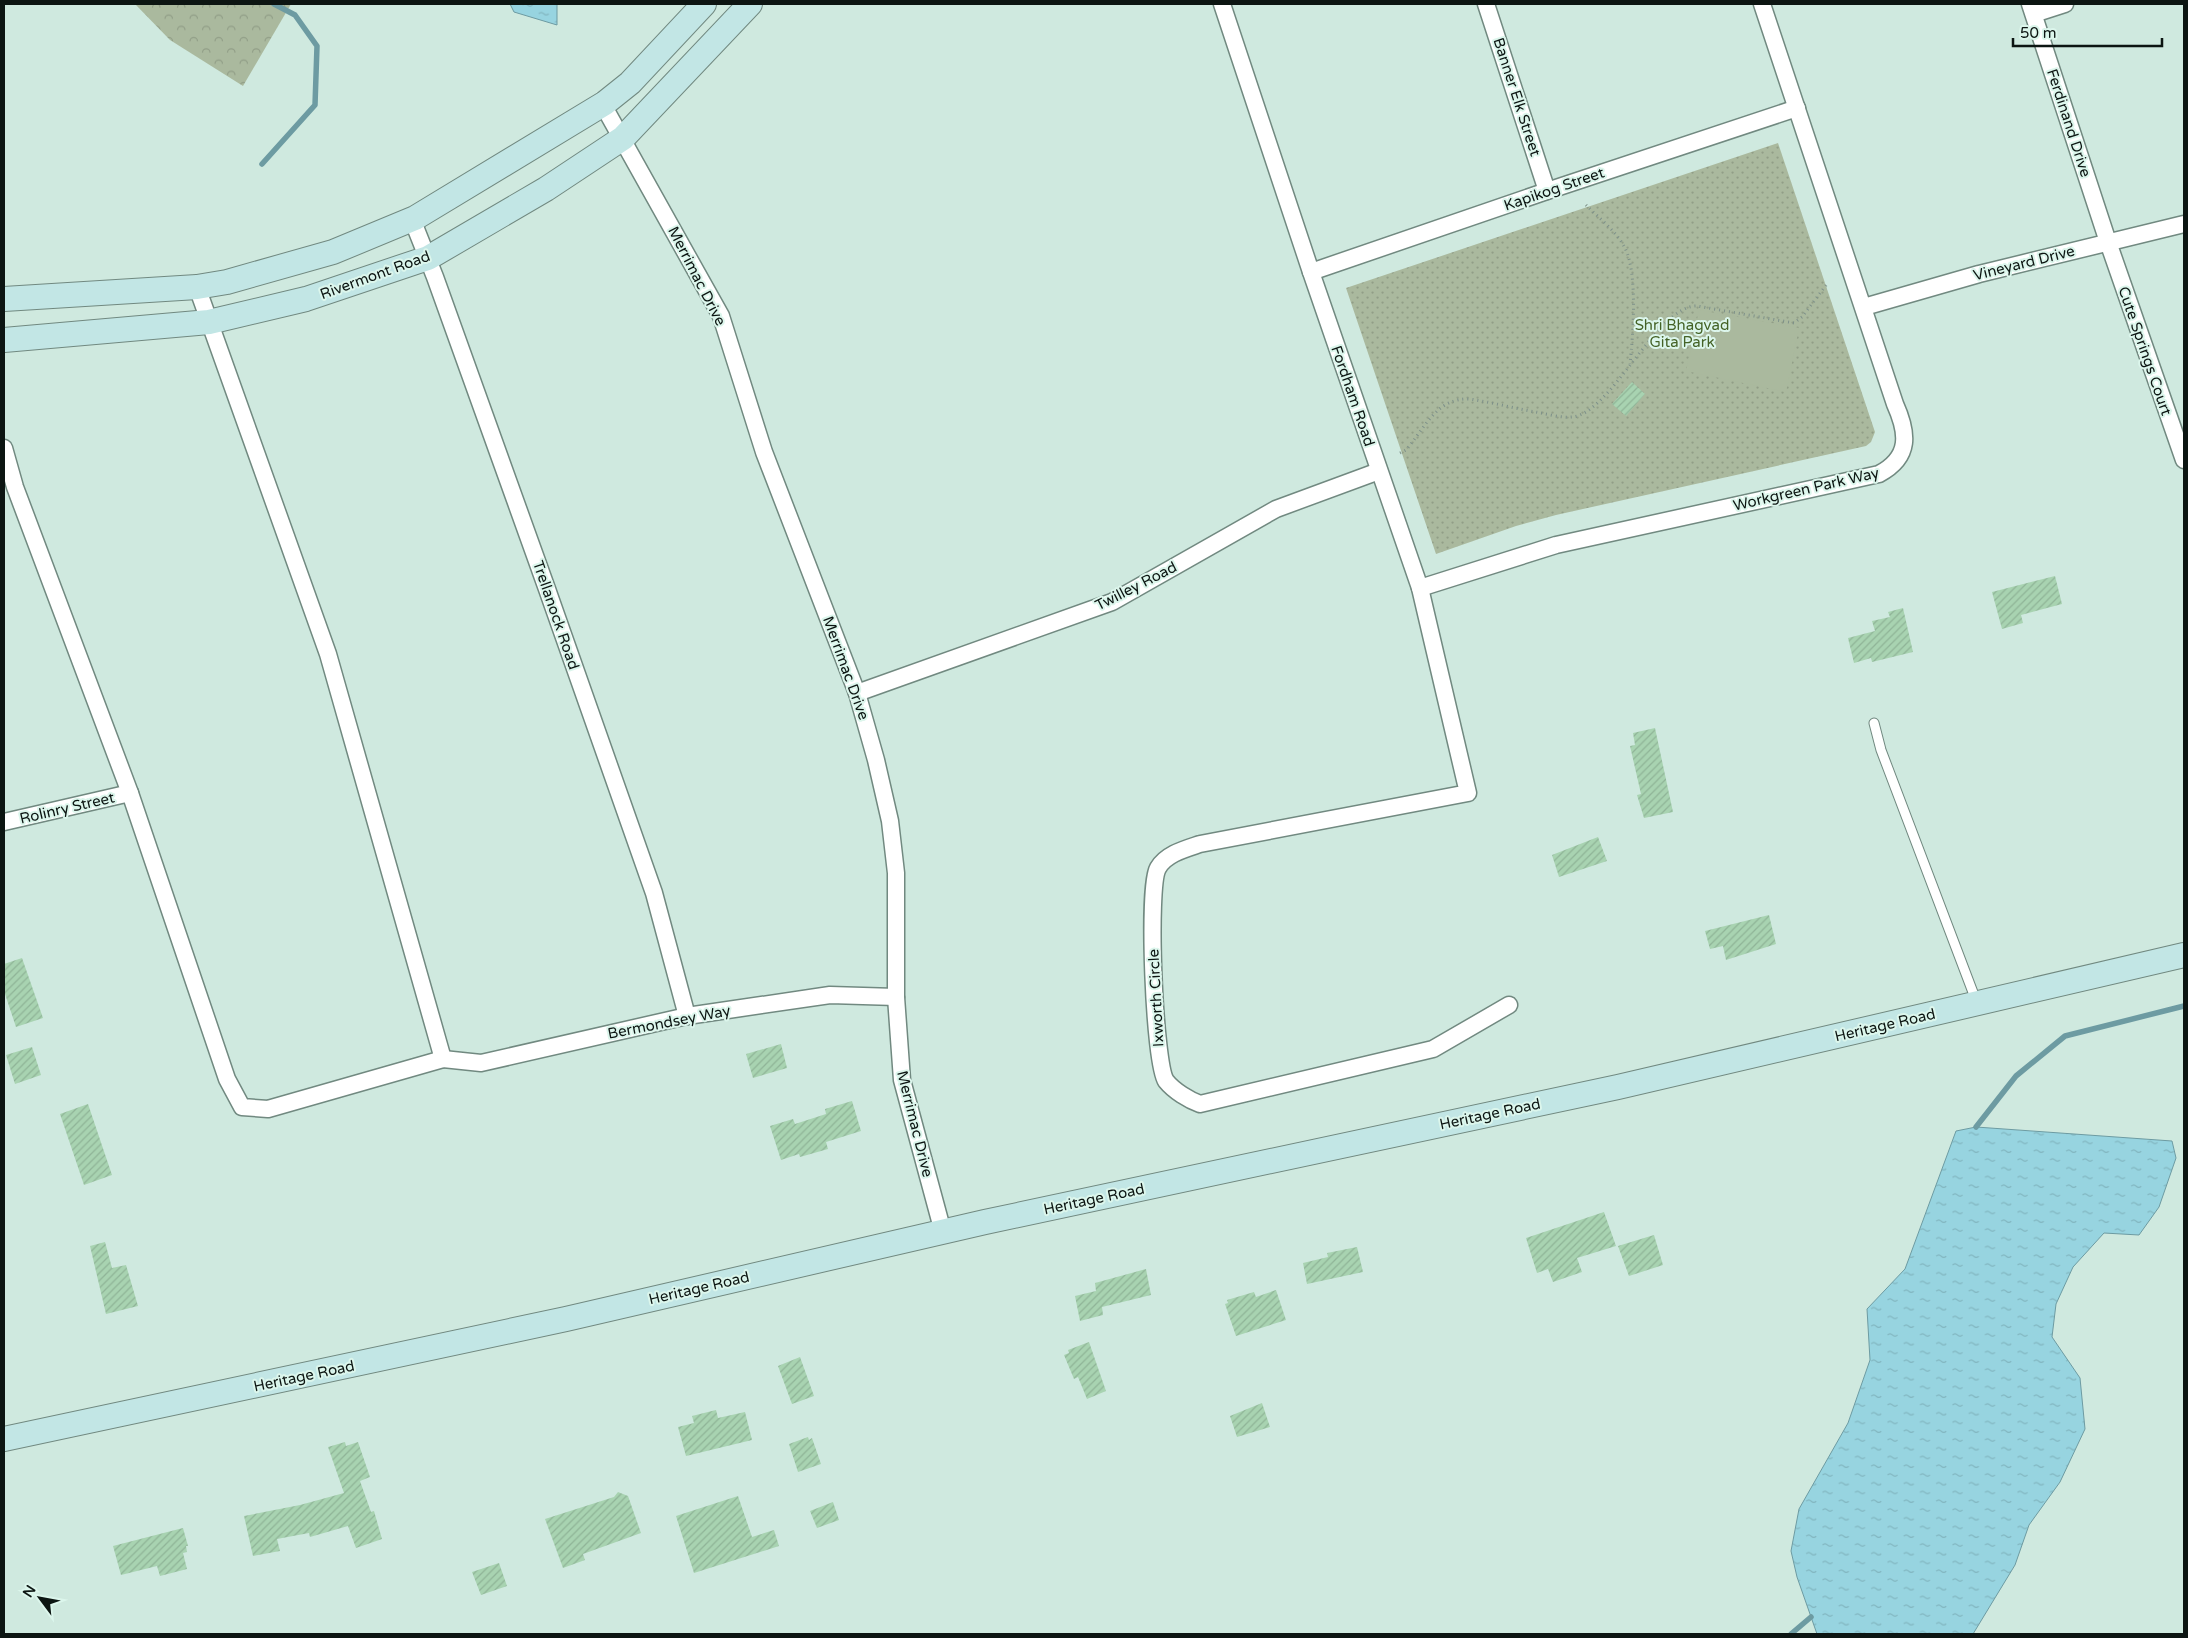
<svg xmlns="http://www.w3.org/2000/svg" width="2188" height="1638" viewBox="0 0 2188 1638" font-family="'Varela Round',sans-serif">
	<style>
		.forest { fill: url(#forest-crowns) }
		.park { fill: url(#park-dots) }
		.garden { fill: #aab99e }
		.water { fill: url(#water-ripples); stroke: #6d9ba2 }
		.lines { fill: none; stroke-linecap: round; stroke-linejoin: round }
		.stream { stroke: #6d9ba2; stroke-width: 5.5 }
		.building { fill: url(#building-hatch) }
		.lane-casing { stroke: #718980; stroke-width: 11 }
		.street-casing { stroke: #718980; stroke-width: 19 }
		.secondary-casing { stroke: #718980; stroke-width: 26 }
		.path { stroke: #7d9089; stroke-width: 3; stroke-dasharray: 1 4; stroke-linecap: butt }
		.lane { stroke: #fff; stroke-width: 9 }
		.street { stroke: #fff; stroke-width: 16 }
		.secondary { stroke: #c2e6e5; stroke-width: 24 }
		.labels { text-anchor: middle; stroke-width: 4; stroke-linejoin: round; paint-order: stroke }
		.street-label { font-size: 15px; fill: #0c1512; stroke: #dcf6ec }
		.park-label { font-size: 15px; fill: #446226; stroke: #dcf6ec }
	</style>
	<defs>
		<pattern id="forest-crowns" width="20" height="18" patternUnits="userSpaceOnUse" patternTransform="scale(1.25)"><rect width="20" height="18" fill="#aab99e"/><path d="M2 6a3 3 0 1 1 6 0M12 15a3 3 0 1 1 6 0" fill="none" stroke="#919e87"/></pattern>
		<pattern id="park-dots" width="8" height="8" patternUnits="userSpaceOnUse" patternTransform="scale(1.25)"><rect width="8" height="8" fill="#aab99e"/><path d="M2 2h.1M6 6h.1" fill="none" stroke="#919e87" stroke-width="1.8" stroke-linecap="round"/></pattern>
		<pattern id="water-ripples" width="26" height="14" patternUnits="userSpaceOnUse" patternTransform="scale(1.25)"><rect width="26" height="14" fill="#97d4e0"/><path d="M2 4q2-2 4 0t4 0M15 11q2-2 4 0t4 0" fill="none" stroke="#81b5bf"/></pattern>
		<pattern id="building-hatch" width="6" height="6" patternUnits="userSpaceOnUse" patternTransform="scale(1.25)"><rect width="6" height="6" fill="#a8d3b1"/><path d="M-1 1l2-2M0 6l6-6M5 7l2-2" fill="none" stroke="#8fb497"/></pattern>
	</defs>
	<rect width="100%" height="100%" fill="#cfe9df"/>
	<!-- forest -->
	<path class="forest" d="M135 4H291L243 86 170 40Z"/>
	<!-- park -->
	<path class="park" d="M1778 143 1875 432 1871 442 1866 446 1556 515 1516 526 1436 554 1346 288Z"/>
	<!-- garden -->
	<path class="garden" d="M1699 310 1799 328 1786 392 1686 371Z"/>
	<!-- water -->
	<g class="water">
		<path d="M510 4H557V25L514 12Z"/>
		<path d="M1976 1127 2172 1141 2176 1158 2159 1207 2139 1235 2104 1233 2073 1267 2056 1304 2052 1337 2080 1378 2085 1429 2060 1482 2029 1525 2015 1565 1973 1634H1817L1797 1577 1791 1551 1799 1509 1848 1423 1870 1360 1867 1309 1905 1269 1956 1131Z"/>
	</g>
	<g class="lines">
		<!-- stream -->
		<g class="stream">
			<path d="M262 164 315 105 317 46 295 15 274 4"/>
			<path d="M1976 1127 2016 1076 2065 1036 2184 1006"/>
			<path d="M1791 1634 1811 1617"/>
		</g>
	</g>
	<!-- building -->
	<g class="building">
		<path d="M1632 382 1645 394 1626 416 1612 404Z"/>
		<path d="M2055 576 2062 604 2021 615 2023 623 2002 629 1992 592Z"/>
		<path d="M1903 608 1913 652 1872 662 1871 658 1854 663 1848 638 1875 631 1872 621 1890 617 1888 612Z"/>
		<path d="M1655 728 1673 812 1644 818 1637 795 1641 794 1630 746 1635 745 1633 733Z"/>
		<path d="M1598 837 1607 861 1559 877 1552 855Z"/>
		<path d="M1769 915 1776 944 1726 960 1723 946 1710 949 1705 931Z"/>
		<path d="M22 958 43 1018 16 1027 4 991V964Z"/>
		<path d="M781 1044 787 1068 753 1078 746 1054Z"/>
		<path d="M32 1047 41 1075 15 1084 6 1055Z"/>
		<path d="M852 1101 861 1131 826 1142 828 1149 800 1157 799 1154 781 1160 770 1126 793 1119 795 1124 826 1114 825 1109Z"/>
		<path d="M88 1104 112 1175 84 1185 60 1114Z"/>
		<path d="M1604 1212 1616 1246 1577 1258 1582 1272 1553 1282 1548 1269 1537 1273 1526 1238Z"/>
		<path d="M1654 1235 1663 1265 1629 1276 1618 1246Z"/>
		<path d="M105 1242 112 1268 126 1265 138 1306 106 1314 90 1246Z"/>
		<path d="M1357 1247 1363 1272 1307 1284 1303 1263 1328 1257 1327 1253Z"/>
		<path d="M1146 1269 1151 1295 1102 1307 1103 1315 1080 1321 1075 1296 1096 1291 1095 1283Z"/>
		<path d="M1276 1290 1286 1320 1236 1336 1225 1304 1228 1303 1227 1300 1254 1292 1256 1297Z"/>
		<path d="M1089 1342 1106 1391 1087 1399 1078 1377 1074 1379 1064 1355 1069 1353 1068 1350Z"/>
		<path d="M800 1357 814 1396 792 1404 778 1366Z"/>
		<path d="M1262 1403 1270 1427 1237 1437 1230 1416Z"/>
		<path d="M716 1410 718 1418 745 1412 752 1440 686 1456 678 1427 694 1423 692 1416Z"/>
		<path d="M808 1437 809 1440 812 1438 821 1464 798 1472 789 1444Z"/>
		<path d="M345 1442 346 1446 358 1442 370 1477 360 1481 371 1512 374 1511 382 1539 356 1548 348 1526 310 1537 309 1533 277 1539 280 1551 253 1556 244 1516 300 1505 344 1493 328 1447Z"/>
		<path d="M618 1492 628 1496 641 1533 583 1554 585 1560 563 1568 545 1519 614 1497Z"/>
		<path d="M738 1496 752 1537 774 1530 779 1546 694 1573 676 1516Z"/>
		<path d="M833 1502 839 1520 817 1528 810 1511Z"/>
		<path d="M183 1528 188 1546H186L187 1552 183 1553 187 1569 160 1576 157 1566 121 1575 113 1546Z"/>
		<path d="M499 1563 507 1586 481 1595 472 1572Z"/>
	</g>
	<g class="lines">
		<!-- lane casing -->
		<g class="lane-casing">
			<path id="lane" d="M1874 723 1881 750 1977 1003"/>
		</g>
		<!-- street casing -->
		<g class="street-casing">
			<g id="street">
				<path d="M1222 4 1311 272 1420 588 1468 793 1200 844C1185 849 1166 854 1158 868 1147 887 1154 1063 1166 1081 1174 1091 1189 1100 1200 1104L1433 1049 1509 1005"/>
				<path d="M1486 4 1547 191"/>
				<path d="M2030 4 2108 242 2184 460"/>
				<path d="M2034 14 2065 4"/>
				<path d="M603 105 721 316 764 452 857 693 876 760 890 821 896 873V997L902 1080 943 1232"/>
				<path d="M412 219 435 277 547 589 654 893 687 1016"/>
				<path d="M1311 272 1547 191 1797 108"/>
				<path d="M1864 307 1979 274 2184 224"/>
				<path d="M4 448 15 487 130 793 227 1079 242 1107 268 1109 443 1059 328 654 197 287"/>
				<path d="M1420 588 1556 545 1879 474C1911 457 1908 433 1895 404L1762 4"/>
				<path d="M857 693 1112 602 1276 509 1379 471"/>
				<path d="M4 822 130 793"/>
				<path d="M443 1059 481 1063 687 1016 830 995 896 997"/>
			</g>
		</g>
		<!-- secondary casing -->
		<g class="secondary-casing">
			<g id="secondary">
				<path d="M4 299 197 287 227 282 333 252 415 218 605 103 630 83 704 4"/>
				<path d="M4 340 209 322 306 299 428 258 546 189 623 138 750 4"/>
				<path d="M4 1439 566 1319 985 1222 1618 1087 2184 955"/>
			</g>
		</g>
		<!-- path -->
		<g class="path">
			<path d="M1586 205C1599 218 1616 231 1625 248 1638 274 1633 335 1630 364"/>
			<path d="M1400 453 1406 450C1425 428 1437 397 1470 399 1494 403 1518 409 1541 413 1551 415 1562 418 1572 417 1611 414 1657 305 1697 306L1794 323 1802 317 1827 284"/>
		</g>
		<!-- lane -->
		<use href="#lane" class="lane"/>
		<!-- street -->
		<use href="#street" class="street"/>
		<!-- secondary -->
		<use href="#secondary" class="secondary"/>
	</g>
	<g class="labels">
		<!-- street labels -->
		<g class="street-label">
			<text transform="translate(1517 97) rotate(72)" y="5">Banner Elk Street</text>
			<text transform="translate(2069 123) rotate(72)" y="5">Ferdinand Drive</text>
			<text transform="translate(1554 189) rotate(-19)" y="5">Kapikog Street</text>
			<text transform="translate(2024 263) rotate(-14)" y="5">Vineyard Drive</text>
			<text transform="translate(375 275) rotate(-20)" y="5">Rivermont Road</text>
			<text transform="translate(697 276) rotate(63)" y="5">Merrimac Drive</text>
			<text transform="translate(2145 351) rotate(71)" y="5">Cute Springs Court</text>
			<text transform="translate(1353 396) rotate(71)" y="5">Fordham Road</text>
			<text transform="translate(1806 489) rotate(-13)" y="5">Workgreen Park Way</text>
			<text transform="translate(1136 586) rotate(-27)" y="5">Twilley Road</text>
			<text transform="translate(556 615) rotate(71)" y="5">Trellanock Road</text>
			<text transform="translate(846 668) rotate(70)" y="5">Merrimac Drive</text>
			<text transform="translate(67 808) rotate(-13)" y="5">Rolinry Street</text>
			<text transform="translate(1156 998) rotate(-93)" y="5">Ixworth Circle</text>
			<text transform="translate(669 1022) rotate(-11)" y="5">Bermondsey Way</text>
			<text transform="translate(1885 1025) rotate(-13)" y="5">Heritage Road</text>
			<text transform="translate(1490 1114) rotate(-12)" y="5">Heritage Road</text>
			<text transform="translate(915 1124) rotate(76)" y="5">Merrimac Drive</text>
			<text transform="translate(1094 1199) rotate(-12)" y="5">Heritage Road</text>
			<text transform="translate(699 1288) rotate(-13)" y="5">Heritage Road</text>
			<text transform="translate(304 1376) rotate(-12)" y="5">Heritage Road</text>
		</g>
		<!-- park labels -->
		<g class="park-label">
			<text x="1682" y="330">Shri Bhagvad<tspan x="1682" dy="17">Gita Park</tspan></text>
		</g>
	</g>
	<!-- border -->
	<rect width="2188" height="1638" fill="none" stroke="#0c1512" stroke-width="10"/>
	<!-- north arrow -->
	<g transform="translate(40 1598) rotate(302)" stroke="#dcf6ec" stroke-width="4" paint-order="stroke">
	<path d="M0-4L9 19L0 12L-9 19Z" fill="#0c1512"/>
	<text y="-8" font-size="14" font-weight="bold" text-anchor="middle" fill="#0c1512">N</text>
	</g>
	<!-- scale -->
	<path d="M2013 38v8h149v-8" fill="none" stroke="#0c1512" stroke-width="2.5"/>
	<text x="2020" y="38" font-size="15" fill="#0c1512" stroke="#dcf6ec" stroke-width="4" paint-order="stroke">50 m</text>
</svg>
